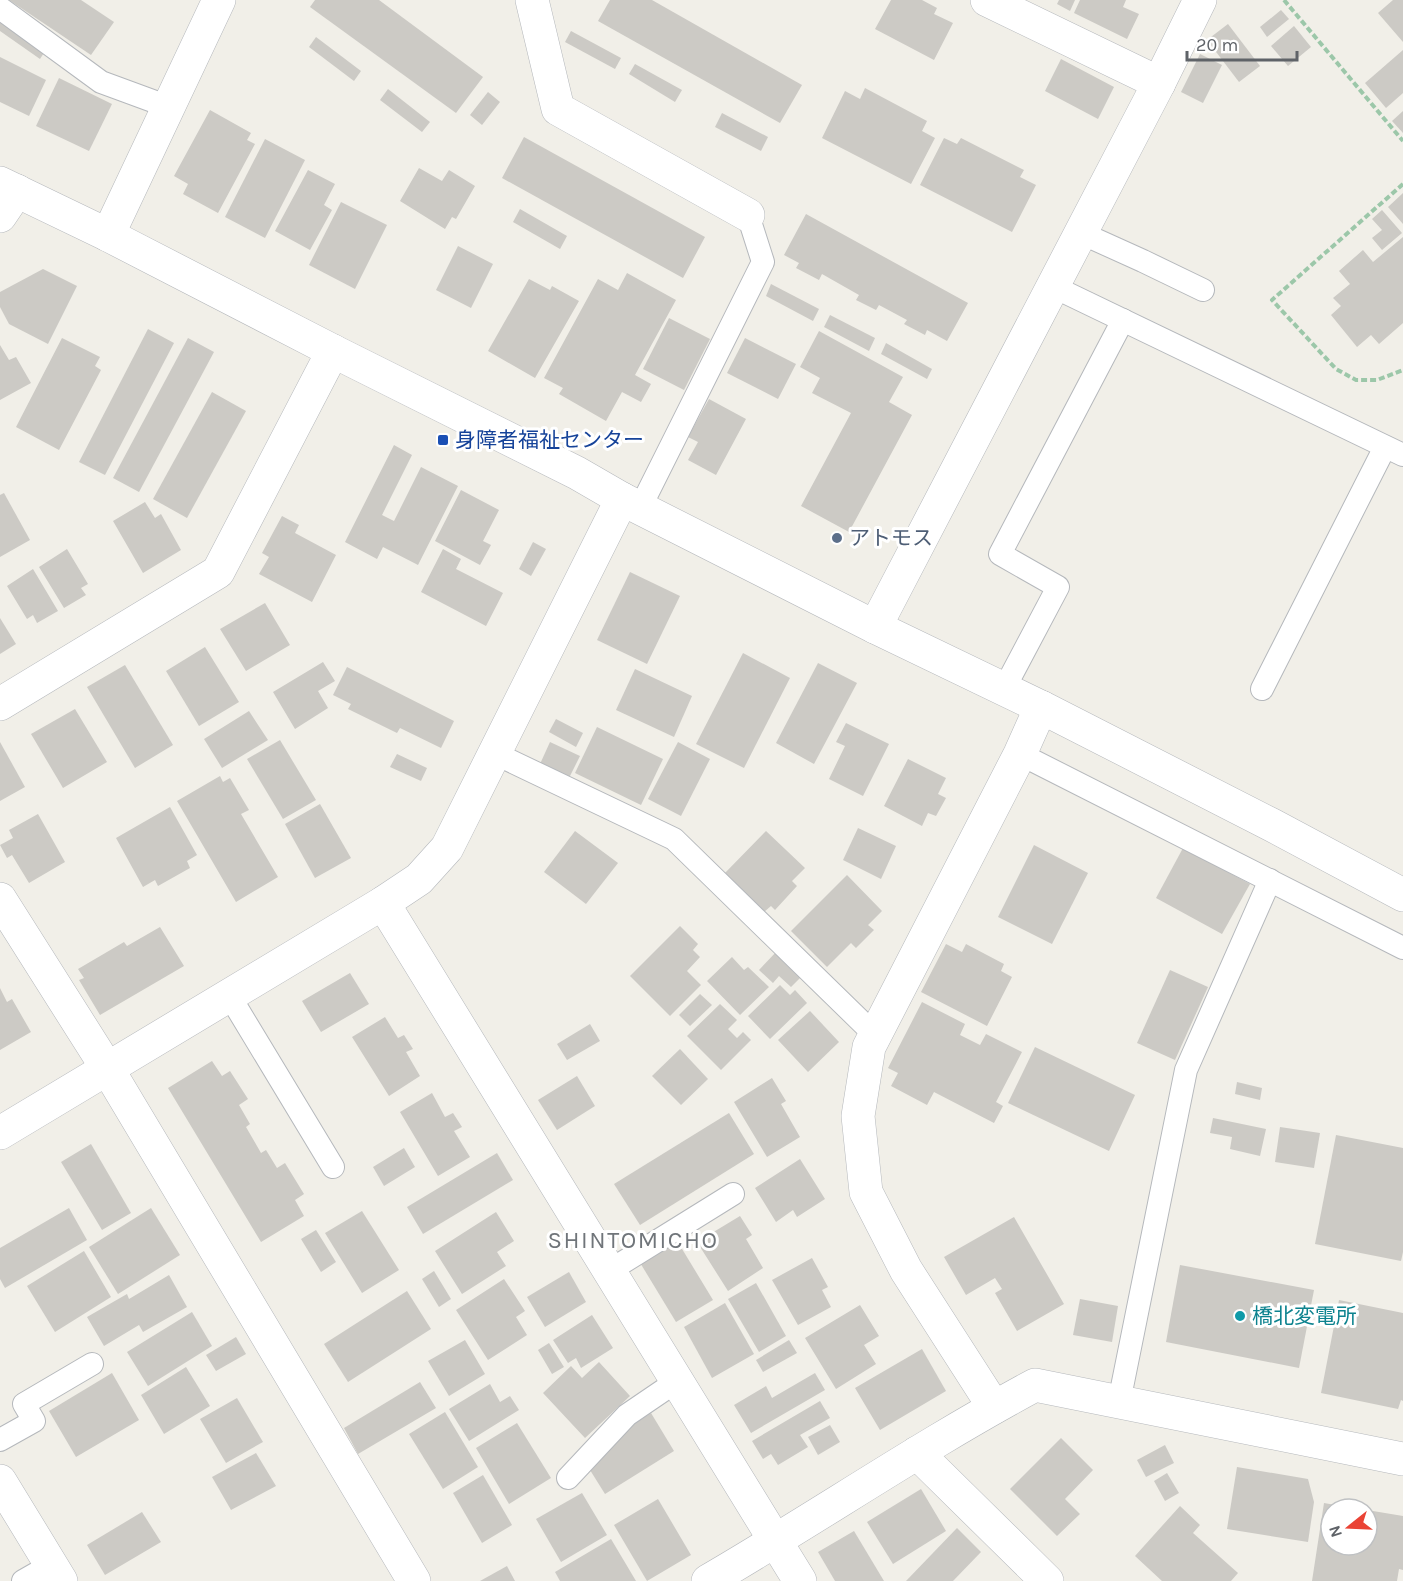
<svg xmlns="http://www.w3.org/2000/svg" width="1403" height="1581" viewBox="0 0 1403 1581" font-family="Karla,'Noto Sans JP',sans-serif">
	<style>
		.building { fill: #cccac5 }
		.lines { fill: none; stroke-linecap: round; stroke-linejoin: round }
		.service-casing { stroke: #b5b8bc; stroke-width: 24 }
		.minor-casing { stroke: #b5b8bc; stroke-width: 34 }
		.tertiary-casing { stroke: #b5b8bc; stroke-width: 34 }
		.path { stroke: #9cc7a9; stroke-width: 4; stroke-dasharray: 6 3; stroke-linecap: butt }
		.service { stroke: #fff; stroke-width: 22 }
		.minor { stroke: #fff; stroke-width: 33 }
		.tertiary { stroke: #fff; stroke-width: 33 }
		.transit-dot { fill: #1a4fb4; stroke: #fff; stroke-width: 2 }
		.service-dot { fill: #5c6f8a; stroke: #fff; stroke-width: 2 }
		.culture-dot { fill: #0f9aa8; stroke: #fff; stroke-width: 2 }
		.labels { text-anchor: middle; stroke-width: 6; stroke-linejoin: round; paint-order: stroke }
		.transit-label { font-size: 21px; fill: #164399; stroke: #fff; text-anchor: start }
		.service-label { font-size: 21px; fill: #4e5e75; stroke: #fff; text-anchor: start }
		.culture-label { font-size: 21px; fill: #0d838f; stroke: #fff; text-anchor: start }
		.quarter-label { font-size: 24px; letter-spacing: 1.5px; fill: #70757a; stroke: #fff }
	</style>
	<rect width="100%" height="100%" fill="#f1efe8"/>
	<!-- building -->
	<g class="building">
		<path d="M9 0H81L114 22 91 55Z"/>
		<path d="M315 0H379L483 77 456 113 310 7Z"/>
		<path d="M610 0H652L802 85 780 123 598 21Z"/>
		<path d="M891 0H922L937 8 934 14 953 23 934 60 875 29Z"/>
		<path d="M1059 0H1075L1070 11 1057 4Z"/>
		<path d="M1080 0H1126L1123 7 1139 14 1127 39 1074 13Z"/>
		<path d="M1393 0H1403V42L1378 13Z"/>
		<path d="M1281 10 1289 19 1267 37 1260 27Z"/>
		<path d="M0 20 47 48 40 59 0 31Z"/>
		<path d="M1228 24 1260 66 1239 82 1207 40Z"/>
		<path d="M1294 26 1311 47 1288 66 1271 46Z"/>
		<path d="M571 31 621 58 615 69 565 42Z"/>
		<path d="M316 37 361 71 354 81 309 47Z"/>
		<path d="M1403 50V93L1386 108 1365 83Z"/>
		<path d="M1200 54 1222 65 1203 103 1181 92Z"/>
		<path d="M0 57 46 80 29 116 0 102Z"/>
		<path d="M1061 59 1114 87 1098 119 1045 91Z"/>
		<path d="M635 64 682 90 675 102 629 74Z"/>
		<path d="M59 78 112 104 89 151 36 126Z"/>
		<path d="M865 88 927 121 922 131 935 138 911 184 822 138 845 91 860 99Z"/>
		<path d="M388 89 430 122 422 132 380 100Z"/>
		<path d="M488 92 500 102 482 125 470 115Z"/>
		<path d="M210 110 251 133 247 140 255 144 218 213 183 194 188 184 174 176Z"/>
		<path d="M1403 111V133L1392 121Z"/>
		<path d="M722 113 768 137 761 151 715 127Z"/>
		<path d="M524 137 705 237 683 278 502 178Z"/>
		<path d="M944 138 957 144 961 138 1024 170 1020 177 1036 185 1012 232 920 185Z"/>
		<path d="M265 139 305 160 265 238 225 217Z"/>
		<path d="M419 168 442 181 449 170 475 186 456 219 452 217 445 229 400 201Z"/>
		<path d="M308 170 335 184 324 205 332 210 310 250 275 231Z"/>
		<path d="M1403 193V224L1388 207Z"/>
		<path d="M341 202 387 225 355 289 309 265Z"/>
		<path d="M520 209 567 236 560 249 513 222Z"/>
		<path d="M1382 210 1402 233 1382 250 1372 238 1382 230 1372 219Z"/>
		<path d="M806 214 968 303 947 341 927 330 925 335 904 324 907 320 879 305 876 310 856 300 859 295 822 274 819 280 796 268 799 263 784 255Z"/>
		<path d="M1403 237V323L1379 344 1371 335 1357 347 1331 315 1341 306 1333 298 1350 284 1339 271 1363 250 1373 262Z"/>
		<path d="M458 246 493 264 471 308 436 290Z"/>
		<path d="M43 269 77 286 48 344 9 324 0 307V292Z"/>
		<path d="M627 273 676 300 635 375 651 384 641 402 622 392 606 421 559 394 563 388 544 378 598 279 618 290Z"/>
		<path d="M529 279 550 290 552 286 579 301 535 378 488 351Z"/>
		<path d="M771 284 819 309 813 321 766 296Z"/>
		<path d="M830 315 875 338 869 351 824 327Z"/>
		<path d="M669 318 710 339 684 390 643 369Z"/>
		<path d="M148 329 174 343 105 475 79 462Z"/>
		<path d="M819 331 903 377 889 402 912 415 849 532 801 506 851 413 812 393 820 378 800 367Z"/>
		<path d="M62 338 100 357 95 366 101 370 59 450 16 427Z"/>
		<path d="M188 338 214 352 139 492 113 478Z"/>
		<path d="M745 338 796 364 778 399 727 373Z"/>
		<path d="M886 343 932 369 927 379 881 354Z"/>
		<path d="M0 345 9 360 16 357 31 383 0 400Z"/>
		<path d="M212 392 246 411 187 518 153 499Z"/>
		<path d="M709 399 746 419 716 475 688 460 698 442 688 437Z"/>
		<path d="M394 445 412 455 382 515 394 521 421 467 458 486 418 565 383 547 377 559 345 542Z"/>
		<path d="M461 490 499 510 483 541 491 545 480 565 435 541Z"/>
		<path d="M4 493 30 540 0 557V495Z"/>
		<path d="M145 502 155 518 161 514 181 550 143 573 113 521Z"/>
		<path d="M282 516 299 525 295 533 336 555 312 602 259 574 269 557 262 553Z"/>
		<path d="M533 542 546 549 531 576 519 569Z"/>
		<path d="M67 549 88 584 81 588 86 595 64 608 39 567Z"/>
		<path d="M443 549 461 559 456 569 503 593 486 626 421 592Z"/>
		<path d="M33 569 58 611 37 623 33 615 27 619 7 586Z"/>
		<path d="M630 572 680 596 647 664 597 640Z"/>
		<path d="M265 603 290 645 246 671 220 629Z"/>
		<path d="M0 618 16 644 0 654Z"/>
		<path d="M205 647 239 702 199 726 166 671Z"/>
		<path d="M743 653 790 678 744 768 696 744Z"/>
		<path d="M323 662 335 681 318 691 328 708 295 729 273 692Z"/>
		<path d="M818 663 857 683 814 764 776 743Z"/>
		<path d="M125 665 173 745 135 768 87 687Z"/>
		<path d="M347 667 454 721 441 748 400 728 397 733 348 709 351 704 333 695Z"/>
		<path d="M635 669 692 696 674 737 616 710Z"/>
		<path d="M75 709 107 762 63 788 31 734Z"/>
		<path d="M249 711 268 740 222 768 204 739Z"/>
		<path d="M556 719 583 733 576 747 549 732Z"/>
		<path d="M846 723 889 744 863 796 829 779 845 746 836 742Z"/>
		<path d="M597 727 663 759 641 805 575 773Z"/>
		<path d="M280 740 316 800 283 819 247 759Z"/>
		<path d="M0 742 25 787 0 801Z"/>
		<path d="M550 742 580 756 569 778 540 764Z"/>
		<path d="M678 742 710 759 681 816 648 799Z"/>
		<path d="M397 754 427 768 421 781 390 767Z"/>
		<path d="M908 759 946 778 938 794 946 798 936 816 928 813 922 826 884 806Z"/>
		<path d="M220 776 223 782 230 778 249 810 241 814 278 877 236 902 177 801Z"/>
		<path d="M320 804 351 858 315 878 285 824Z"/>
		<path d="M170 807 197 855 187 861 190 868 158 886 155 880 143 887 116 838Z"/>
		<path d="M38 814 65 862 29 883 12 855 7 858 0 845 13 838 9 830Z"/>
		<path d="M858 828 896 846 881 879 843 860Z"/>
		<path d="M575 831 618 863 586 904 544 872Z"/>
		<path d="M766 831 805 868 792 881 797 886 775 910 771 906 764 912 724 874Z"/>
		<path d="M1034 845 1088 873 1052 944 998 917Z"/>
		<path d="M1183 848 1250 884 1222 934 1156 898Z"/>
		<path d="M847 875 882 911 868 925 874 930 856 948 851 943 827 967 791 931Z"/>
		<path d="M680 926 698 944 693 950 700 957 687 971 701 985 670 1016 630 976Z"/>
		<path d="M160 927 184 966 100 1015 79 980 84 978 78 969 124 942 127 946Z"/>
		<path d="M946 944 962 952 966 944 1004 964 1001 971 1012 977 987 1026 921 992Z"/>
		<path d="M777 951 802 976 791 987 779 976 773 983 759 970Z"/>
		<path d="M732 957 744 970 748 967 769 987 740 1015 707 981Z"/>
		<path d="M1170 970 1208 987 1175 1060 1137 1043Z"/>
		<path d="M350 973 369 1004 321 1032 302 1001Z"/>
		<path d="M780 985 790 995 795 990 807 1003 770 1039 748 1016Z"/>
		<path d="M0 988 7 1002 12 999 31 1032 0 1050Z"/>
		<path d="M700 994 712 1005 690 1026 679 1015Z"/>
		<path d="M922 1002 965 1024 960 1035 980 1045 986 1034 1022 1052 996 1102 1003 1106 994 1123 934 1092 927 1105 891 1086 898 1073 888 1068Z"/>
		<path d="M720 1004 737 1020 728 1029 737 1038 743 1032 751 1040 721 1070 687 1036Z"/>
		<path d="M810 1011 839 1042 808 1072 778 1040Z"/>
		<path d="M385 1017 398 1038 404 1035 413 1049 406 1052 420 1076 389 1096 352 1037Z"/>
		<path d="M590 1024 600 1041 567 1060 557 1044Z"/>
		<path d="M1035 1047 1135 1095 1109 1151 1008 1103Z"/>
		<path d="M680 1049 708 1079 681 1105 652 1076Z"/>
		<path d="M212 1061 222 1076 230 1071 248 1099 239 1105 250 1124 246 1127 261 1153 266 1150 277 1168 285 1163 304 1194 295 1200 304 1216 261 1242 168 1088Z"/>
		<path d="M577 1076 595 1106 557 1130 538 1100Z"/>
		<path d="M772 1078 786 1101 781 1104 800 1137 767 1157 734 1102Z"/>
		<path d="M1237 1082 1262 1088 1260 1100 1235 1094Z"/>
		<path d="M432 1093 445 1117 453 1113 462 1127 454 1131 470 1157 438 1176 400 1112Z"/>
		<path d="M729 1113 754 1154 640 1225 614 1184Z"/>
		<path d="M1213 1118 1266 1129 1260 1156 1230 1149 1232 1137 1210 1133Z"/>
		<path d="M1280 1127 1320 1133 1314 1168 1275 1162Z"/>
		<path d="M1336 1135 1403 1148V1252L1401 1261 1315 1244Z"/>
		<path d="M91 1144 131 1213 102 1230 61 1162Z"/>
		<path d="M404 1148 415 1167 384 1186 373 1167Z"/>
		<path d="M497 1153 513 1180 423 1234 407 1207Z"/>
		<path d="M800 1159 825 1199 797 1217 793 1210 776 1222 755 1188Z"/>
		<path d="M69 1208 87 1240 5 1288 0 1279V1248Z"/>
		<path d="M151 1208 180 1255 118 1294 89 1247Z"/>
		<path d="M362 1211 399 1270 362 1293 325 1233Z"/>
		<path d="M496 1212 514 1241 497 1252 506 1266 462 1294 435 1251Z"/>
		<path d="M740 1216 752 1235 746 1239 763 1268 728 1291 697 1242Z"/>
		<path d="M1014 1217 1064 1304 1017 1331 995 1293 1002 1289 995 1278 966 1295 944 1257Z"/>
		<path d="M316 1230 336 1262 321 1272 301 1239Z"/>
		<path d="M676 1239 713 1300 676 1322 639 1261Z"/>
		<path d="M84 1251 111 1297 55 1332 27 1286Z"/>
		<path d="M812 1258 828 1287 822 1290 831 1307 798 1325 772 1280Z"/>
		<path d="M1180 1265 1314 1290 1299 1368 1166 1342Z"/>
		<path d="M434 1271 451 1299 439 1307 422 1279Z"/>
		<path d="M569 1272 586 1302 545 1327 527 1297Z"/>
		<path d="M169 1275 187 1307 143 1332 139 1325 104 1346 87 1317 127 1294 129 1299Z"/>
		<path d="M504 1279 525 1311 516 1317 527 1335 488 1360 456 1310Z"/>
		<path d="M756 1283 786 1336 759 1352 728 1299Z"/>
		<path d="M407 1291 431 1329 348 1382 324 1344Z"/>
		<path d="M1080 1299 1118 1306 1112 1342 1073 1335Z"/>
		<path d="M1339 1300 1403 1313V1401L1401 1400 1398 1409 1321 1393Z"/>
		<path d="M725 1303 754 1354 712 1378 684 1327Z"/>
		<path d="M860 1305 879 1336 864 1345 876 1364 836 1389 805 1338Z"/>
		<path d="M192 1312 212 1346 148 1386 127 1352Z"/>
		<path d="M592 1315 613 1348 581 1368 576 1358 568 1363 553 1340Z"/>
		<path d="M236 1337 246 1354 216 1371 206 1355Z"/>
		<path d="M465 1340 485 1374 449 1396 428 1361Z"/>
		<path d="M789 1340 797 1353 763 1372 756 1360Z"/>
		<path d="M549 1343 564 1367 552 1374 538 1350Z"/>
		<path d="M922 1349 946 1391 880 1430 855 1388Z"/>
		<path d="M599 1362 630 1396 585 1438 543 1393 571 1366 582 1378Z"/>
		<path d="M186 1367 210 1406 164 1434 141 1395Z"/>
		<path d="M112 1373 139 1420 76 1457 49 1411Z"/>
		<path d="M815 1373 825 1390 751 1433 734 1405 766 1386 772 1398Z"/>
		<path d="M420 1382 436 1408 358 1454 344 1428Z"/>
		<path d="M490 1384 500 1402 510 1396 519 1410 469 1441 449 1409Z"/>
		<path d="M237 1398 263 1442 226 1463 200 1419Z"/>
		<path d="M820 1401 830 1418 800 1435 808 1447 778 1465 771 1454 763 1459 752 1441Z"/>
		<path d="M445 1412 478 1467 443 1489 409 1434Z"/>
		<path d="M651 1413 674 1451 605 1494 590 1470 626 1429Z"/>
		<path d="M517 1423 551 1478 509 1504 476 1448Z"/>
		<path d="M830 1425 840 1442 818 1455 808 1437Z"/>
		<path d="M1061 1438 1093 1470 1065 1499 1080 1514 1057 1536 1010 1489Z"/>
		<path d="M1165 1445 1174 1463 1146 1477 1137 1460Z"/>
		<path d="M256 1453 276 1486 231 1510 212 1477Z"/>
		<path d="M1237 1467 1308 1479 1314 1502 1308 1542 1227 1529Z"/>
		<path d="M1167 1473 1179 1493 1165 1501 1154 1481Z"/>
		<path d="M483 1475 512 1525 482 1543 453 1493Z"/>
		<path d="M921 1489 946 1531 893 1564 867 1522Z"/>
		<path d="M582 1493 607 1535 561 1562 536 1519Z"/>
		<path d="M658 1499 691 1555 647 1581 614 1525Z"/>
		<path d="M1324 1503 1352 1508V1509H1331V1545H1367V1510L1403 1516V1570L1399 1569 1397 1581H1312Z"/>
		<path d="M1180 1506 1200 1525 1193 1533 1238 1573 1231 1581H1162L1135 1556Z"/>
		<path d="M142 1512 161 1542 105 1575 87 1545Z"/>
		<path d="M957 1528 981 1552 953 1581H906Z"/>
		<path d="M854 1531 884 1581H835L818 1552Z"/>
		<path d="M611 1539 636 1581H560L555 1572Z"/>
		<path d="M507 1566 515 1581H480Z"/>
	</g>
	<g class="lines">
		<!-- service casing -->
		<g class="service-casing">
			<g id="service">
				<path d="M0 8 101 82 169 107"/>
				<path d="M1081 233 1143 261 1203 290"/>
				<path d="M1052 286 1403 455"/>
				<path d="M640 508 763 262 748 215"/>
				<path d="M1004 689 1058 587 1000 554 1123 320"/>
				<path d="M1262 689 1385 447"/>
				<path d="M494 753 674 839 875 1035"/>
				<path d="M1020 754 1403 948"/>
				<path d="M229 995 333 1167"/>
				<path d="M609 1271 733 1194"/>
				<path d="M1119 1402 1186 1070 1270 880"/>
				<path d="M0 1440 34 1421 24 1404 92 1364"/>
				<path d="M568 1478 627 1415 677 1381"/>
				<path d="M23 1581 51 1565"/>
			</g>
		</g>
		<!-- minor casing -->
		<g class="minor-casing">
			<g id="minor">
				<path d="M532 0 558 109 748 215"/>
				<path d="M987 0 1159 83"/>
				<path d="M0 216 17 191"/>
				<path d="M108 235 219 0"/>
				<path d="M875 627 1159 83 1200 0"/>
				<path d="M0 704 218 572 333 351"/>
				<path d="M0 899 107 1068 414 1581"/>
				<path d="M383 903 800 1581"/>
				<path d="M0 1133 383 903 419 879 447 848 622 499"/>
				<path d="M994 1407 906 1270 866 1192 858 1116 869 1047 1020 754 1041 707"/>
				<path d="M917 1453 1047 1581"/>
				<path d="M0 1481 61 1581"/>
				<path d="M708 1581C818 1517 923 1445 1035 1385L1403 1459"/>
			</g>
		</g>
		<!-- tertiary casing -->
		<g class="tertiary-casing">
			<path id="tertiary" d="M0 183 108 235 333 351 577 473 622 499 875 627 1041 707 1272 825 1403 895"/>
		</g>
		<!-- path -->
		<g class="path">
			<path d="M1284 0 1403 141"/>
			<path d="M1403 184 1272 300 1336 369 1356 380H1377L1403 370"/>
		</g>
		<!-- service -->
		<use href="#service" class="service"/>
		<!-- minor -->
		<use href="#minor" class="minor"/>
		<!-- tertiary -->
		<use href="#tertiary" class="tertiary"/>
	</g>
	<!-- markers -->
	<rect class="transit-dot" x="437" y="434" width="12" height="12" rx="3"/>
	<circle class="service-dot" cx="837" cy="538" r="6"/>
	<circle class="culture-dot" cx="1240" cy="1316" r="6"/>
	<g class="labels">
		<!-- transit labels -->
		<g class="transit-label">
			<text x="455" y="447">身障者福祉センター</text>
		</g>
		<!-- service labels -->
		<g class="service-label">
			<text x="849" y="545">アトモス</text>
		</g>
		<!-- culture labels -->
		<g class="culture-label">
			<text x="1252" y="1323">橋北変電所</text>
		</g>
		<!-- quarter labels -->
		<g class="quarter-label">
			<text x="633" y="1248">SHINTOMICHO</text>
		</g>
	</g>
	<!-- north arrow -->
	<g transform="translate(1349 1527) rotate(252)"><circle r="28" fill="#ffffff" stroke="#bfc1c3" stroke-width="1.5"/>
	<path d="M0-4.5L10 22L0 15L-10 22Z" fill="#ea4335"/>
	<text y="-9" font-size="16" font-weight="bold" text-anchor="middle" fill="#5f6368">N</text>
	</g>
	<!-- scale -->
	<path d="M1187 51v9h110v-9" fill="none" stroke="#5f6368" stroke-width="3"/>
	<text x="1196" y="51" font-size="18" fill="#5f6368" stroke="#ffffff" stroke-width="4.5" paint-order="stroke">20 m</text>
</svg>
